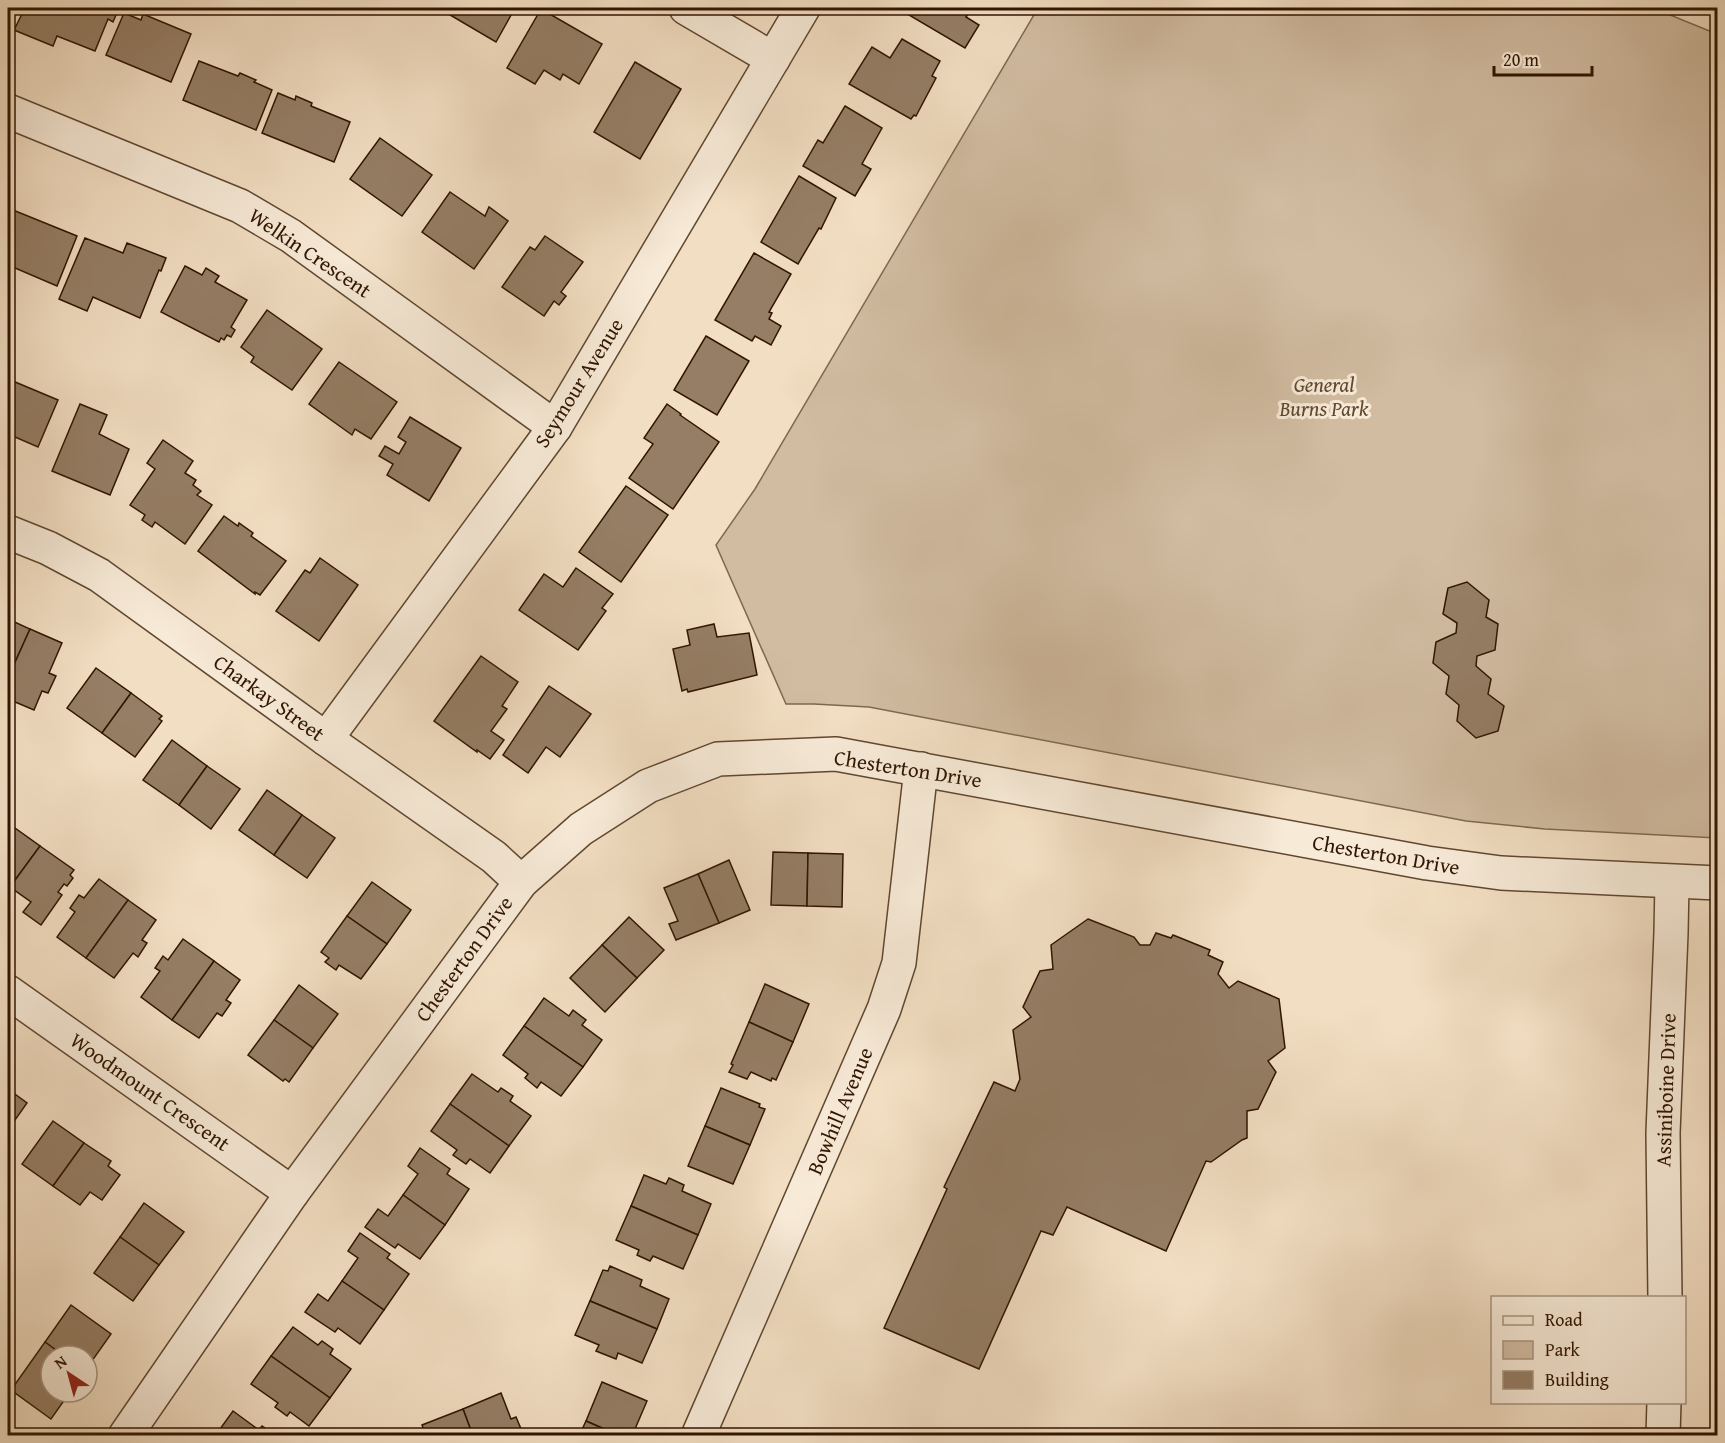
<svg xmlns="http://www.w3.org/2000/svg" width="1725" height="1443" viewBox="0 0 1725 1443" font-family="'Gentium Book Plus',serif">
	<style>
		.green { fill: #d1bca1; stroke: #806850; stroke-width: 1.5 }
		.building { fill: #957e65; stroke: #301500; stroke-width: 1.5 }
		.lines { fill: none; stroke-linecap: round; stroke-linejoin: round }
		.minor-casing { stroke: #604730; stroke-width: 36 }
		.minor { stroke: #f7ead7; stroke-width: 33 }
		.labels { text-anchor: middle; stroke-width: 6; stroke-linejoin: round; paint-order: stroke }
		.street-label { font-size: 21px; fill: #301500; stroke: #f7ead7 }
		.park-label { font-size: 21px; font-style: italic; fill: #604730; stroke: #f7ead7 }
	</style>
	<rect width="100%" height="100%" fill="#f2dec2"/>
	<filter id="stains"><feTurbulence type="fractalNoise" baseFrequency=".00333" numOctaves="4"/><feColorMatrix values="0 0 0 0 .2 0 0 0 0 .09 0 0 0 0 .02 0 0 0 .5 -.17"/></filter>
	<radialGradient id="worn" r=".72"><stop offset=".6" stop-color="#630" stop-opacity="0"/><stop offset="1" stop-color="#630" stop-opacity=".3"/></radialGradient>
	<!-- green -->
	<path class="green" d="M1038 8H1653L1717 34V838L1545 829 1466 821 869 707 814 704H786L716 545 755 489Z"/>
	<!-- building -->
	<g class="building">
		<path d="M25 8H119L113 22 108 19 95 51 57 36 53 46 14 30Z"/>
		<path d="M441 8H515L496 42 440 9Z"/>
		<path d="M913 8H972L966 17 979 25 965 48 909 15Z"/>
		<path d="M541 9 602 44 579 84 563 74 560 80 544 70 535 84 507 68Z"/>
		<path d="M124 13 141 20 143 14 191 34 171 82 106 55Z"/>
		<path d="M902 39 940 61 932 76 936 78 916 116 914 115 911 119 849 84 872 47 890 58Z"/>
		<path d="M199 61 238 76 240 73 256 80 254 82 272 90 256 130 183 100Z"/>
		<path d="M635 62 681 89 640 159 594 132Z"/>
		<path d="M278 93 295 100 296 96 312 103 311 106 350 122 334 162 262 133Z"/>
		<path d="M845 106 882 128 862 164 871 169 855 196 803 166 818 140 823 143Z"/>
		<path d="M380 138 432 175 402 216 350 179Z"/>
		<path d="M799 176 836 198 821 229 819 228 798 264 761 242Z"/>
		<path d="M450 192 485 216 489 207 508 221 474 269 422 232Z"/>
		<path d="M8 208 77 236 57 286 8 265Z"/>
		<path d="M545 236 583 262 561 292 566 296 559 305 554 301 544 316 502 287 530 247 535 250Z"/>
		<path d="M85 238 123 253 127 243 166 258 161 271 159 270 140 318 93 297 87 311 59 299Z"/>
		<path d="M754 253 791 274 769 312 772 313 769 319 781 326 771 345 755 336 752 341 715 320Z"/>
		<path d="M185 266 202 275 206 268 219 276 215 282 247 300 231 327 235 330 231 337 227 335 224 340 221 338 219 342 161 312Z"/>
		<path d="M267 310 322 349 292 390 251 362 254 357 241 347Z"/>
		<path d="M706 336 749 361 717 415 674 390Z"/>
		<path d="M339 362 397 402 371 439 355 429 352 435 309 404Z"/>
		<path d="M8 379 58 400 38 447 8 434Z"/>
		<path d="M80 404 107 415 99 434 129 449 110 495 52 471Z"/>
		<path d="M667 404 681 414 680 415 719 442 673 509 629 478 653 444 644 438Z"/>
		<path d="M410 417 461 448 429 501 387 475 393 464 379 456 385 446 399 454 406 442 398 437Z"/>
		<path d="M163 440 193 461 185 473 196 480 193 485 201 491 197 495 212 505 185 544 155 522 152 527 142 520 145 515 130 505 155 469 147 463Z"/>
		<path d="M626 486 668 515 621 582 579 552Z"/>
		<path d="M224 516 238 526 239 523 253 533 251 536 286 561 260 595 255 592V594L198 551Z"/>
		<path d="M320 558 358 585 319 641 276 611 305 570 310 573Z"/>
		<path d="M576 568 613 594 602 608 606 611 578 650 519 610 544 574 563 587Z"/>
		<path d="M1467 582 1489 600 1486 617 1498 624 1495 650 1477 656 1476 666 1491 679 1488 694 1504 706 1498 731 1476 738 1457 721 1459 705 1446 694 1449 676 1433 663 1436 642 1456 633 1457 623 1443 614 1448 588Z"/>
		<path d="M8 619 30 629 8 678Z"/>
		<path d="M714 624 717 637 749 633 757 675 688 692 687 689 682 691 673 649 690 645 687 630Z"/>
		<path d="M30 629 62 643 49 673 56 676 48 693 42 691 34 710 8 699V678Z"/>
		<path d="M481 656 518 682 502 706 507 709 491 731 504 740 490 759 477 750V752L434 721Z"/>
		<path d="M96 668 131 693 102 733 67 708Z"/>
		<path d="M549 686 591 714 560 757 546 747 528 773 503 755Z"/>
		<path d="M131 693 162 716 159 719 162 721 135 757 102 733Z"/>
		<path d="M172 740 207 766 179 805 143 780Z"/>
		<path d="M207 766 240 789 211 829 179 805Z"/>
		<path d="M267 790 302 815 274 855 239 830Z"/>
		<path d="M302 815 335 838 307 878 274 855Z"/>
		<path d="M8 823 40 846 10 887 8 885Z"/>
		<path d="M40 846 74 870 70 875 73 878 67 886 64 884 58 892 62 895 41 925 23 912 31 902 10 887Z"/>
		<path d="M773 852 808 853 807 906 771 905Z"/>
		<path d="M808 853 843 854 842 907 807 906Z"/>
		<path d="M729 860 750 910 719 923 698 874Z"/>
		<path d="M698 874 719 923 676 940 669 924 678 921 664 888Z"/>
		<path d="M99 879 128 900 86 958 57 937 75 912 70 908 79 895 84 898Z"/>
		<path d="M372 882 411 910 387 944 347 916Z"/>
		<path d="M128 900 156 920 142 940 147 943 138 957 133 953 114 978 86 958Z"/>
		<path d="M347 916 387 944 361 979 339 965 336 970 325 962 329 958 321 952Z"/>
		<path d="M629 917 664 950 637 978 602 945Z"/>
		<path d="M1088 919 1134 937 1140 945H1150L1156 933 1171 938 1173 935 1210 950 1208 955 1223 962 1218 974 1229 988 1238 981 1279 999 1285 1048 1268 1061 1276 1072 1258 1109 1247 1111V1138L1242 1140 1211 1162 1206 1161 1166 1251 1067 1207 1053 1235 1041 1231 979 1369 884 1328 947 1189 944 1187 994 1082 1015 1091 1020 1079 1013 1030 1031 1017 1023 1007 1040 971 1053 969 1051 945Z"/>
		<path d="M183 939 214 961 172 1020 141 997 160 971 155 968 163 956 168 960Z"/>
		<path d="M602 945 637 978 605 1012 570 978Z"/>
		<path d="M214 961 240 980 226 1000 231 1003 222 1016 217 1013 199 1038 172 1020Z"/>
		<path d="M765 984 809 1004 793 1042 749 1022Z"/>
		<path d="M299 985 338 1014 313 1048 274 1020Z"/>
		<path d="M544 998 569 1016 573 1010 586 1020 582 1025 602 1040 583 1067 524 1026Z"/>
		<path d="M274 1020 313 1048 289 1082 285 1079 283 1081 248 1055Z"/>
		<path d="M749 1022 793 1042 776 1080 772 1078 771 1081 751 1072 747 1079 729 1072 733 1065 731 1064Z"/>
		<path d="M524 1026 583 1067 561 1096 541 1082 537 1088 525 1078 528 1074 503 1055Z"/>
		<path d="M472 1074 498 1092 501 1088 513 1096 510 1101 531 1116 509 1146 450 1104Z"/>
		<path d="M721 1088 760 1104 759 1107 765 1109 750 1145 705 1126Z"/>
		<path d="M8 1089 27 1103 8 1130Z"/>
		<path d="M450 1104 509 1146 490 1173 470 1159 466 1164 453 1155 457 1150 431 1131Z"/>
		<path d="M53 1121 84 1143 53 1186 22 1164Z"/>
		<path d="M705 1126 750 1145 733 1184 688 1166Z"/>
		<path d="M84 1143 111 1161 108 1166 120 1175 102 1200 90 1192 80 1205 53 1186Z"/>
		<path d="M420 1148 450 1169 447 1174 469 1189 445 1225 403 1195 418 1174 408 1166Z"/>
		<path d="M644 1175 666 1184 669 1178 684 1185 682 1191 711 1204 698 1235 631 1206Z"/>
		<path d="M403 1195 445 1225 420 1259 398 1244 395 1248 365 1227 378 1209 388 1216Z"/>
		<path d="M144 1203 184 1232 159 1265 120 1237Z"/>
		<path d="M631 1206 698 1235 683 1269 653 1256 650 1261 637 1255 639 1250 616 1240Z"/>
		<path d="M360 1233 390 1254 387 1258 409 1274 384 1310 342 1281 358 1258 348 1251Z"/>
		<path d="M120 1237 159 1265 133 1301 94 1273Z"/>
		<path d="M610 1266 642 1280 640 1286 669 1299 657 1329 590 1301 603 1270 608 1271Z"/>
		<path d="M342 1281 384 1310 360 1344 338 1328 335 1332 305 1312 318 1294 328 1301Z"/>
		<path d="M590 1301 657 1329 642 1363 618 1353 616 1359 596 1351 599 1345 575 1335Z"/>
		<path d="M71 1305 111 1334 87 1368V1356H64L45 1342Z"/>
		<path d="M293 1327 318 1345 322 1341 333 1349 330 1354 351 1369 330 1398 271 1356Z"/>
		<path d="M45 1342 64 1356H51V1392H70L51 1419 11 1390Z"/>
		<path d="M271 1356 330 1398 309 1426 290 1412 287 1416 275 1407 278 1403 251 1384Z"/>
		<path d="M602 1382 647 1401 632 1436H620L586 1421Z"/>
		<path d="M501 1393 511 1419 516 1417 524 1436H473L463 1409Z"/>
		<path d="M463 1409 473 1436H426L422 1425Z"/>
		<path d="M233 1411 259 1430 262 1426 274 1434 215 1436Z"/>
		<path d="M586 1421 620 1436H579Z"/>
	</g>
	<g class="lines">
		<!-- minor casing -->
		<g class="minor-casing">
			<g id="minor">
				<path d="M686 8 773 59"/>
				<path d="M8 111 240 206 291 236 555 427"/>
				<path d="M8 532 48 548 99 575 326 739 494 857 521 882"/>
				<path d="M326 739 555 427 803 8"/>
				<path d="M8 992 292 1193"/>
				<path d="M1665 1298 1663 1133 1671 933 1672 883"/>
				<path d="M125 1436 292 1193 521 882 581 829 648 786 718 759 836 754 1427 863 1501 873 1718 883"/>
				<path d="M698 1436 884 1009 899 963 921 769"/>
				<path d="M1663 1436 1664 1402"/>
			</g>
		</g>
		<!-- minor -->
		<use href="#minor" class="minor"/>
	</g>
	<g class="labels">
		<!-- street labels -->
		<g class="street-label">
			<text transform="translate(310 253) rotate(34)" y="7">Welkin Crescent</text>
			<text transform="translate(579 383) rotate(-58)" y="7">Seymour Avenue</text>
			<text transform="translate(269 698) rotate(36)" y="7">Charkay Street</text>
			<text transform="translate(908 769) rotate(9)" y="7">Chesterton Drive</text>
			<text transform="translate(1386 855) rotate(10)" y="7">Chesterton Drive</text>
			<text transform="translate(464 959) rotate(-54)" y="7">Chesterton Drive</text>
			<text transform="translate(1666 1090) rotate(-88)" y="7">Assiniboine Drive</text>
			<text transform="translate(150 1092) rotate(35)" y="7">Woodmount Crescent</text>
			<text transform="translate(840 1111) rotate(-67)" y="7">Bowhill Avenue</text>
		</g>
		<!-- park labels -->
		<g class="park-label">
			<text x="1324" y="392">General<tspan x="1324" dy="24">Burns Park</tspan></text>
		</g>
	</g>
	<!-- margin -->
	<rect width="1725" height="1443" fill="none" stroke="#f2dec2" stroke-width="30"/>
	<rect x="9" y="9" width="1707" height="1425" fill="none" stroke="#301500" stroke-width="3"/>
	<rect x="15" y="15" width="1695" height="1413" fill="none" stroke="#301500" stroke-width="1.5"/>
	<!-- legend -->
	<rect x="1491" y="1296" width="195" height="108" fill="#f7ead7" stroke="#a79581" stroke-width="1.5"/>
	<rect x="1503" y="1316" width="30" height="9" fill="#f7ead7" stroke="#a79581" stroke-width="1.5"/>
	<text x="1545" y="1326" font-size="18" fill="#301500">Road</text>
	<rect x="1503" y="1341" width="30" height="18" fill="#d1bca1" stroke="#a79581" stroke-width="1.5"/>
	<text x="1545" y="1356" font-size="18" fill="#301500">Park</text>
	<rect x="1503" y="1371" width="30" height="18" fill="#957e65" stroke="#a79581" stroke-width="1.5"/>
	<text x="1545" y="1386" font-size="18" fill="#301500">Building</text>
	<!-- north arrow -->
	<g transform="translate(69 1374) rotate(324)"><circle r="28" fill="#f7ead7" stroke="#a79581" stroke-width="1.5"/>
	<path d="M0-4.5L10 22L0 15L-10 22Z" fill="#8f2418"/>
	<text y="-9" font-size="16" font-weight="bold" text-anchor="middle" fill="#301500">N</text>
	</g>
	<!-- scale -->
	<path d="M1494 66v9h98v-9" fill="none" stroke="#301500" stroke-width="3"/>
	<text x="1503" y="66" font-size="18" fill="#301500" stroke="#f7ead7" stroke-width="4.5" paint-order="stroke">20 m</text>
	<rect width="100%" height="100%" filter="url(#stains)"/>
	<rect width="100%" height="100%" fill="url(#worn)"/>
</svg>
